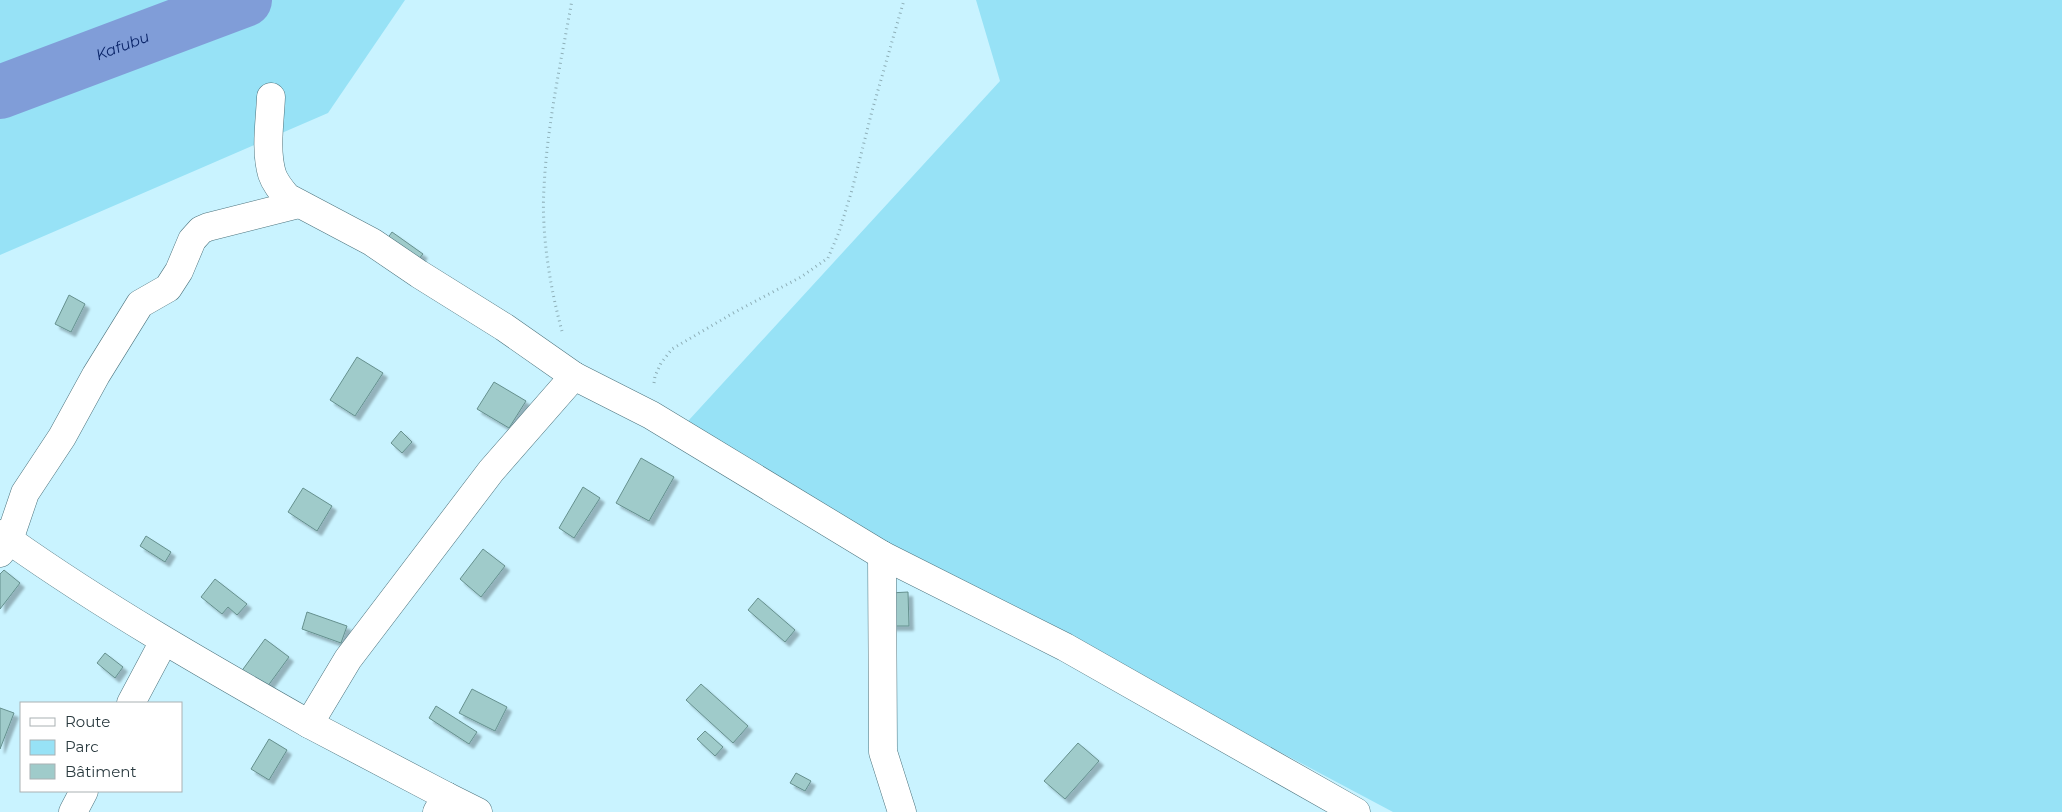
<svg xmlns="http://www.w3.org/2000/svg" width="2062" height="812" viewBox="0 0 2062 812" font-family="Montserrat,sans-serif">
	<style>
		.green { fill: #97e2f6 }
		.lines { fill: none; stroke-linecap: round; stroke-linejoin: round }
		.river { stroke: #809dd8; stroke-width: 54 }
		.building { fill: #9fcbca; stroke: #65908e; filter: url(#shadow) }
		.minor-casing { stroke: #4c737d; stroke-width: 29 }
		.path { stroke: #8eafb8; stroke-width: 3; stroke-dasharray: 1 4; stroke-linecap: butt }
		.minor { stroke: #fff; stroke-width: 28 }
		.labels { text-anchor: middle; stroke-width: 4; stroke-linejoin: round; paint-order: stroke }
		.water-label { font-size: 15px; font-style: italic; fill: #0b266a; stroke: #fff }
	</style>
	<defs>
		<filter id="shadow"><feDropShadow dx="4.5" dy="4.5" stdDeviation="1" flood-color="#0004"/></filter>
	</defs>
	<rect width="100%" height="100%" fill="#c9f3ff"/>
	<!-- green -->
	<g class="green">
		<path d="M0 0H405L328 113 0 255Z"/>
		<path d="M976 0H2062V812H1393L678 432 1000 81Z"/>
	</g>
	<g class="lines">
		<!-- river -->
		<path class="river" id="s1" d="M0 92 245 0"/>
	</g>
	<!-- building -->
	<g class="building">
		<path d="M392 232 423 254 412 267 382 246Z"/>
		<path d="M69 295 85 304 71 332 55 324Z"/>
		<path d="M357 357 383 373 355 416 330 400Z"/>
		<path d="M494 382 526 401 509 428 477 409Z"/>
		<path d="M401 431 412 442 402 453 391 443Z"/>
		<path d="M641 458 674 477 649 521 616 503Z"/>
		<path d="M583 487 600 498 574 538 559 528Z"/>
		<path d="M303 488 332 506 317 531 288 512Z"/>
		<path d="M146 536 171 552 165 562 140 546Z"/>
		<path d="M483 549 505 566 481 597 460 579Z"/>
		<path d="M4 570 20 583 0 609V574Z"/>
		<path d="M215 579 247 604 237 615 228 607 222 614 201 597Z"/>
		<path d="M908 592 909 626H890V593Z"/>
		<path d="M758 598 795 630 785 642 748 610Z"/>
		<path d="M307 612 347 626 341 643 302 629Z"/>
		<path d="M265 639 289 657 262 694 238 676Z"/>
		<path d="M105 653 123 667 115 678 97 663Z"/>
		<path d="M701 684 748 726 733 743 686 700Z"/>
		<path d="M472 689 507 707 495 731 459 713Z"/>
		<path d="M436 706 477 732 469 744 429 718Z"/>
		<path d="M0 708 14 713 0 749Z"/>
		<path d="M705 731 723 747 715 756 697 739Z"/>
		<path d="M269 739 287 750 269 780 251 769Z"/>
		<path d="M1078 743 1099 761 1065 799 1044 781Z"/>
		<path d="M796 773 811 781 805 791 790 783Z"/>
	</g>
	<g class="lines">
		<!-- minor casing -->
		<g class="minor-casing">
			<g id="minor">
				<path d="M271 97C270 121 265 150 272 174 275 183 281 190 287 197L372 242 419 274 504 327 574 376"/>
				<path d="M0 534 9 540 25 493 62 437 96 375 140 304 168 288 179 271 192 240 201 230 208 227 299 204"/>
				<path d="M0 553 9 540C105 608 207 666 309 724"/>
				<path d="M882 555 883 752 902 812"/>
				<path d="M131 703 164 641"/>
				<path d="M446 796 478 812"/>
				<path d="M73 812 84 791"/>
				<path d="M437 812 446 796 309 724 348 659 491 471 574 376 651 415 882 555 1065 647 1356 812"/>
			</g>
		</g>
		<!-- path -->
		<g class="path">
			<path d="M562 331C550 288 541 232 544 188 547 125 561 62 572 0"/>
			<path d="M654 383 655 376 661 363 672 349 735 312 801 277 828 258 839 232 852 190 872 111 904 0"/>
		</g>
		<!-- minor -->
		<use href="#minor" class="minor"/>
	</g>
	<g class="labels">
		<!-- water labels -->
		<g class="water-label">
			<text dy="5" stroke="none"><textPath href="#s1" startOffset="131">Kafubu</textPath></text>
		</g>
	</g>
	<!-- legend -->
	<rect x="20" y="702" width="162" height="90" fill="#ffffff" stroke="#aab1b3"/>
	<rect x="30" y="718" width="25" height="8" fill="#ffffff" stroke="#aab1b3"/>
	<text x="65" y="727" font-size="15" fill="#2b3b40">Route</text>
	<rect x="30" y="740" width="25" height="15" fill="#97e2f6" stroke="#aab1b3"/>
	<text x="65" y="752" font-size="15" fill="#2b3b40">Parc</text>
	<rect x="30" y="764" width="25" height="15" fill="#9fcbca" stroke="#aab1b3"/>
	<text x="65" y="777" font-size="15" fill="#2b3b40">Bâtiment</text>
</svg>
